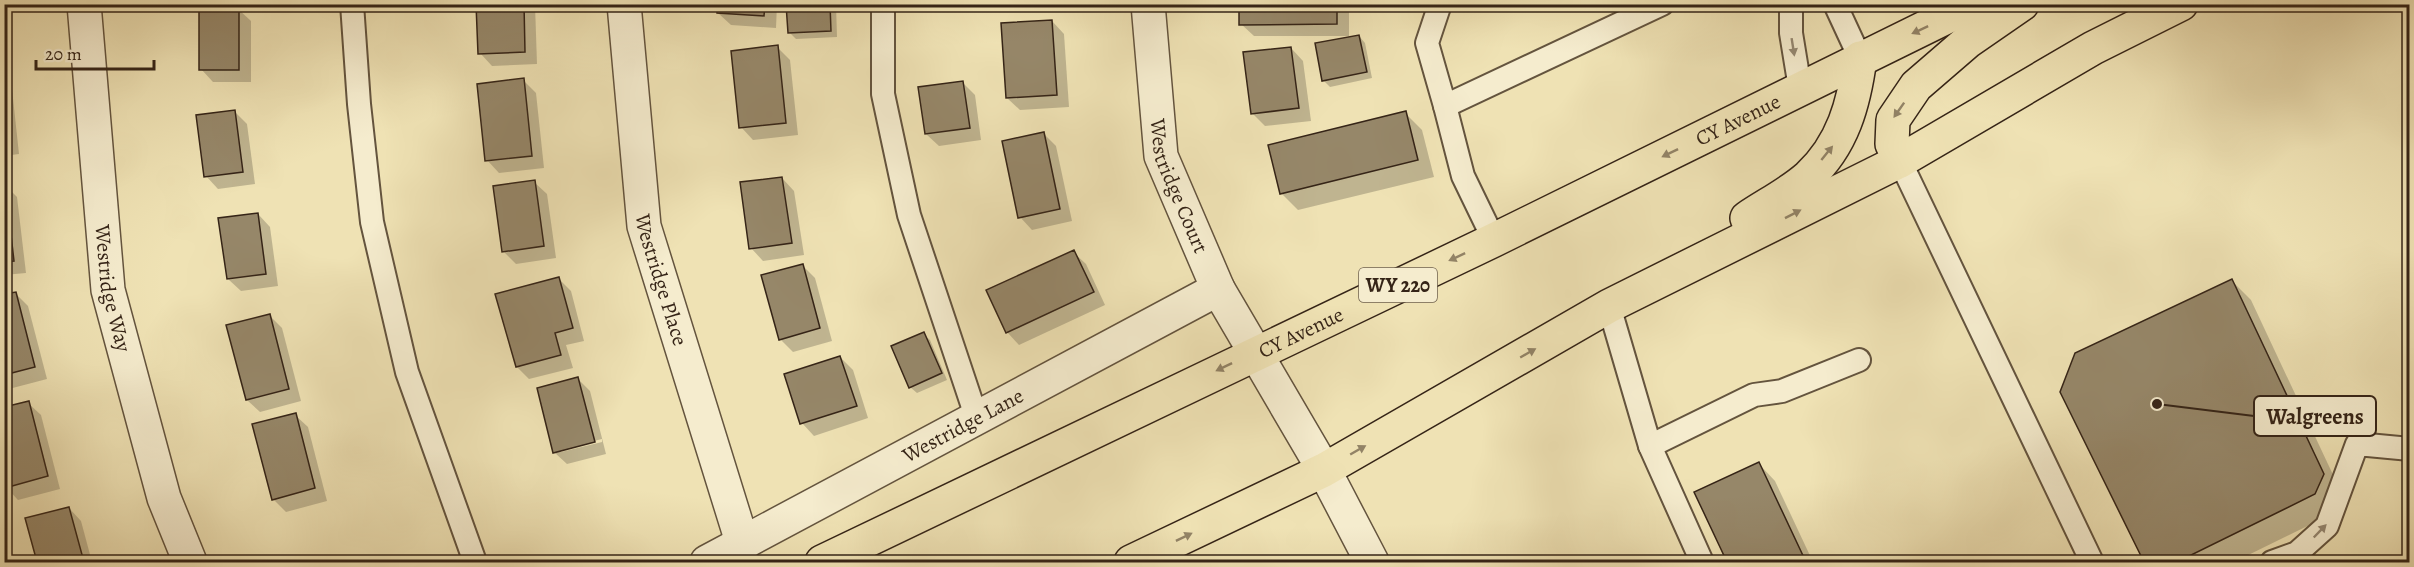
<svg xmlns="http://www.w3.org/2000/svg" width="2414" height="567" viewBox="0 0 2414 567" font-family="Alegreya,serif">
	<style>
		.shadow { fill: #0003; fill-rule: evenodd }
		.building { fill: #968769; stroke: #352417; stroke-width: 1.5 }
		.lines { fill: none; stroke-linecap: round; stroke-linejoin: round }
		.lane-casing { stroke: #64543e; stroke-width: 26 }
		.street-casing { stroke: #64543e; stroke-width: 36 }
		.primary-casing { stroke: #352417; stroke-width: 36 }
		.lane { stroke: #f5ecce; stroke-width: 22 }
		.street { stroke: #f5ecce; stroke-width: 33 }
		.primary { stroke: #efe2b4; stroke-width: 33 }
		.oneway { fill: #928366 }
		.oneway2 { fill: #958872 }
		.labels { text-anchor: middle; stroke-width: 4.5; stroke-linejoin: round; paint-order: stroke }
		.shield { fill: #f5ecce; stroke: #6f604e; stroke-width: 1.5 }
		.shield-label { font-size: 20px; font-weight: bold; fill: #352417 }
		.street-label { font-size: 21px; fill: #352417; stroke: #f5ecce }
		.leader { fill: none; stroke: #352417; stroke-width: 2 }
		.callout-dot { fill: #352417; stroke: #f5ecce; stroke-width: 2 }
		.callout { fill: #f5ecce; stroke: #352417; stroke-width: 2 }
		.callout-label { font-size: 22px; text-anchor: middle; font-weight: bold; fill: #352417 }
	</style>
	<rect width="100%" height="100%" fill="#efe2b4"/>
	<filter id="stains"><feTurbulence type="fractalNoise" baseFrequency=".00333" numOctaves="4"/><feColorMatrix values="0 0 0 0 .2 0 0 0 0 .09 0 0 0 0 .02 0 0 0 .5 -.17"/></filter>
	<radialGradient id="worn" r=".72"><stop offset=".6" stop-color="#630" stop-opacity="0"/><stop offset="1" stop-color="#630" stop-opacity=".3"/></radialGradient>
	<!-- shadow -->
	<g class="shadow">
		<path d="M478 4H535L537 64 492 66 480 53Z"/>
		<path d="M719 4H777L776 28 731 25 718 13Z"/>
		<path d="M788 4H836L837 37 796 39 789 32Z"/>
		<path d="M1241 4H1349V36H1254L1241 24Z"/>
		<path d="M238 9 251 21V82H213L201 69Z"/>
		<path d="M1052 21 1064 34 1069 107 1020 110 1007 98Z"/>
		<path d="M1359 36 1365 43 1372 78 1330 87 1323 80Z"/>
		<path d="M777 47 790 60 798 135 753 140 741 127Z"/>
		<path d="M1291 48 1303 61 1311 121 1265 126 1252 113Z"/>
		<path d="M523 80 536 93 544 168 499 173 487 160Z"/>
		<path d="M4 81 12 89 19 154 4 156Z"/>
		<path d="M962 82 975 95 981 140 939 146 926 134Z"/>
		<path d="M234 111 247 124 255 184 218 189 206 176Z"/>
		<path d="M1405 113 1422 130 1434 177 1298 210 1281 193Z"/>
		<path d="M1044 134 1056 146 1072 221 1032 230 1020 217Z"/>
		<path d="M782 178 794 191 804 255 763 261 751 248Z"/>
		<path d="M534 182 547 194 556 258 516 264 504 252Z"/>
		<path d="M4 184 17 197 26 273 4 275Z"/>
		<path d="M258 214 270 227 278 286 241 291 228 279Z"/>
		<path d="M1073 252 1086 264 1105 305 1019 345 1007 332Z"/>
		<path d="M802 265 815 278 832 341 793 352 780 339Z"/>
		<path d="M558 278 571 291 584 341 566 345 573 368 529 379 517 367Z"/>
		<path d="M2231 280 2251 300 2342 494 2334 513 2234 562H2146L2061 392Z"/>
		<path d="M15 293 28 306 47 379 5 390 4 296Z"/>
		<path d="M269 315 282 328 301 401 260 412 247 400Z"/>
		<path d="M923 334 930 340 947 380 917 393 910 387Z"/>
		<path d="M840 357 853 370 868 418 814 436 802 423 786 375Z"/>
		<path d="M578 379 590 391 606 454 567 464 554 452ZM602 439V442L561 452V449Z"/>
		<path d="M28 403 41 415 60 489 18 500 6 487 4 482V409Z"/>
		<path d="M295 415 308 427 327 501 286 512 273 499Z"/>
		<path d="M1759 464 1775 481 1813 562H1728L1696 493Z"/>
		<path d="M69 508 81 521 92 562H39L27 519Z"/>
	</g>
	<!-- building -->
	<g class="building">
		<path d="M476 4H524L525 52 478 54Z"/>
		<path d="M717 4H765L764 16 717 13Z"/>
		<path d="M786 4H830L831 31 788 33Z"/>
		<path d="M1239 4H1337V24L1239 25Z"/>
		<rect x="199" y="7" width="40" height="63"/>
		<path d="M1052 20 1057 95 1006 98 1001 23Z"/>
		<path d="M1359 35 1367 72 1322 81 1315 43Z"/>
		<path d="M778 45 786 123 739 128 731 51Z"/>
		<path d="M1291 47 1299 108 1251 114 1243 52Z"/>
		<path d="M524 78 532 156 485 161 477 84Z"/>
		<path d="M963 81 970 128 925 134 918 87Z"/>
		<path d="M235 110 243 172 204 177 196 115Z"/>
		<path d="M1406 111 1418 160 1280 194 1268 145Z"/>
		<path d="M1044 132 1060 209 1018 218 1002 141Z"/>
		<path d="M782 177 792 243 749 249 740 182Z"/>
		<path d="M535 180 544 246 502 252 493 186Z"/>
		<path d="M5 183 14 261 4 262V183Z"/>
		<path d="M258 213 266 274 227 279 218 218Z"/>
		<path d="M1074 250 1094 292 1006 333 986 290Z"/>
		<path d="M803 264 820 328 779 340 761 275Z"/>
		<path d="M559 277 573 328 555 333 561 355 516 367 495 294Z"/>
		<path d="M2232 279 2324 474 2315 494 2177 562H2144L2060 392 2075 353Z"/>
		<path d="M16 292 35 367 4 375V294Z"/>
		<path d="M270 314 289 389 246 400 226 325Z"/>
		<path d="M924 332 942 373 909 388 891 346Z"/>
		<path d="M840 356 857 406 800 424 784 374Z"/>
		<path d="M578 377 595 442 553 453 537 388Z"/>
		<path d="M29 401 48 476 5 488 4 407Z"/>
		<path d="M296 413 315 488 272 500 252 424Z"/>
		<path d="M1759 462 1806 562H1727L1694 492Z"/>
		<path d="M69 507 84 562H37L25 518Z"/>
	</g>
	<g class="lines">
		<!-- lane casing -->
		<g class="lane-casing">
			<g id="lane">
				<path d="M352 4 359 104 372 222 407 372 475 562"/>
				<path d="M883 4V94L909 215 977 419"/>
				<path d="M1440 4 1427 43 1445 106 1662 4"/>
				<path d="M1791 4V33L1800 88"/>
				<path d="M1835 4 1860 58"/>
				<path d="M1445 106 1463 176 1494 240"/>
				<path d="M1900 161 2092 562"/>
				<path d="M1609 306 1650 446 1702 562"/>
				<path d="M1650 446 1754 395 1782 391 1859 360"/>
				<path d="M2272 562 2297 553 2327 526 2357 444 2410 449"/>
			</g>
		</g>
		<!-- street casing -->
		<g class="street-casing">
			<g id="street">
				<path id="s1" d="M84 4 108 290 164 498 190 562"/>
				<path id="s2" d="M624 4 644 226 743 545"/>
				<path id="s3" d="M1148 4 1161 156 1218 289 1324 470 1372 562"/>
				<path id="s4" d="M707 562 1218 289"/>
			</g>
		</g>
		<!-- primary casing -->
		<g class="primary-casing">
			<g id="primary">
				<path d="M1900 161 1892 144 1893 120 1916 86 1967 42 2022 4"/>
				<path d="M1747 218C1766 205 1790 193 1808 177 1843 145 1854 103 1860 58"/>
				<path id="s5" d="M822 562 1494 240 1973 4"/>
				<path d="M1131 562 1324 470 1609 306 1900 161 2093 48 2181 4"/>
			</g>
		</g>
		<!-- lane -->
		<use href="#lane" class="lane"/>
		<!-- street -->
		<use href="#street" class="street"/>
		<!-- primary -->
		<use href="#primary" class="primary"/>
	</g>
	<!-- one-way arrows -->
	<defs><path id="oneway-solid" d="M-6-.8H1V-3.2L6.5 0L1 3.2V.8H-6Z" transform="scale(1.5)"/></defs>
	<g class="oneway">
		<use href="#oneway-solid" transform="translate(1920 30) rotate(155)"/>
		<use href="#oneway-solid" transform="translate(1899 110) rotate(125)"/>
		<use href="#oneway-solid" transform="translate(1670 153) rotate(154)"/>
		<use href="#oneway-solid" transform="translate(1827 153) rotate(-51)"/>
		<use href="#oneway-solid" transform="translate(1793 214) rotate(-27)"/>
		<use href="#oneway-solid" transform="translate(1457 257) rotate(155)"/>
		<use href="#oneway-solid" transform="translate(1528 353) rotate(-30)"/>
		<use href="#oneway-solid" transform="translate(1224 367) rotate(154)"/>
		<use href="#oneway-solid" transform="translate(1358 450) rotate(-30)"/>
		<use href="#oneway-solid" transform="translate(1184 537) rotate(-26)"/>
	</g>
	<g class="oneway2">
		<use href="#oneway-solid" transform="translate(1793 47) rotate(81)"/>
		<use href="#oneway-solid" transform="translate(2320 531) rotate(-46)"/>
	</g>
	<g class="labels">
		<!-- shield labels -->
		<rect class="shield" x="1359" y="268" width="78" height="34" rx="4.5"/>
		<g class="shield-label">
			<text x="1398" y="292">WY 220</text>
		</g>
		<!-- street labels -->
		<g class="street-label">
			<text dy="7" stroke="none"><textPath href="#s5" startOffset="1017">CY Avenue</textPath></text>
			<text dy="7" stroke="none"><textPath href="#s3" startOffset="186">Westridge Court</textPath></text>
			<text dy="7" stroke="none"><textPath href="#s2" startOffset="279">Westridge Place</textPath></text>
			<text dy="7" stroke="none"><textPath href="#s1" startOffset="286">Westridge Way</textPath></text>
			<text dy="7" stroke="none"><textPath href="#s5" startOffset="531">CY Avenue</textPath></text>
			<text dy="7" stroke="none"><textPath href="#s4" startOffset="290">Westridge Lane</textPath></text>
		</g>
	</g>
	<!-- callouts -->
	<path class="leader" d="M2157 404L2254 416"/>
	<circle class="callout-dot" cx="2157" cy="404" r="6"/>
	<rect class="callout" x="2254" y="396" width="122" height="40" rx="6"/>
	<g class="callout-label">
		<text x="2315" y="424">Walgreens</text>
	</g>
	<!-- margin -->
	<rect width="2414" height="567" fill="none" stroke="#efe2b4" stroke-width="24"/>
	<rect x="6" y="6" width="2402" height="555" fill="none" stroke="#352417" stroke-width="3"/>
	<rect x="12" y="12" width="2390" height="543" fill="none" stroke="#352417" stroke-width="1.5"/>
	<!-- scale -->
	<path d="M36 60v9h118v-9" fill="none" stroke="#352417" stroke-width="3"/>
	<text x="45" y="60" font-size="18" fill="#352417" stroke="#f5ecce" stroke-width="4.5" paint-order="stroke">20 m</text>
	<rect width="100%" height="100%" filter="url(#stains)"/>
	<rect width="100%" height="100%" fill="url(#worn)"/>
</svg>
